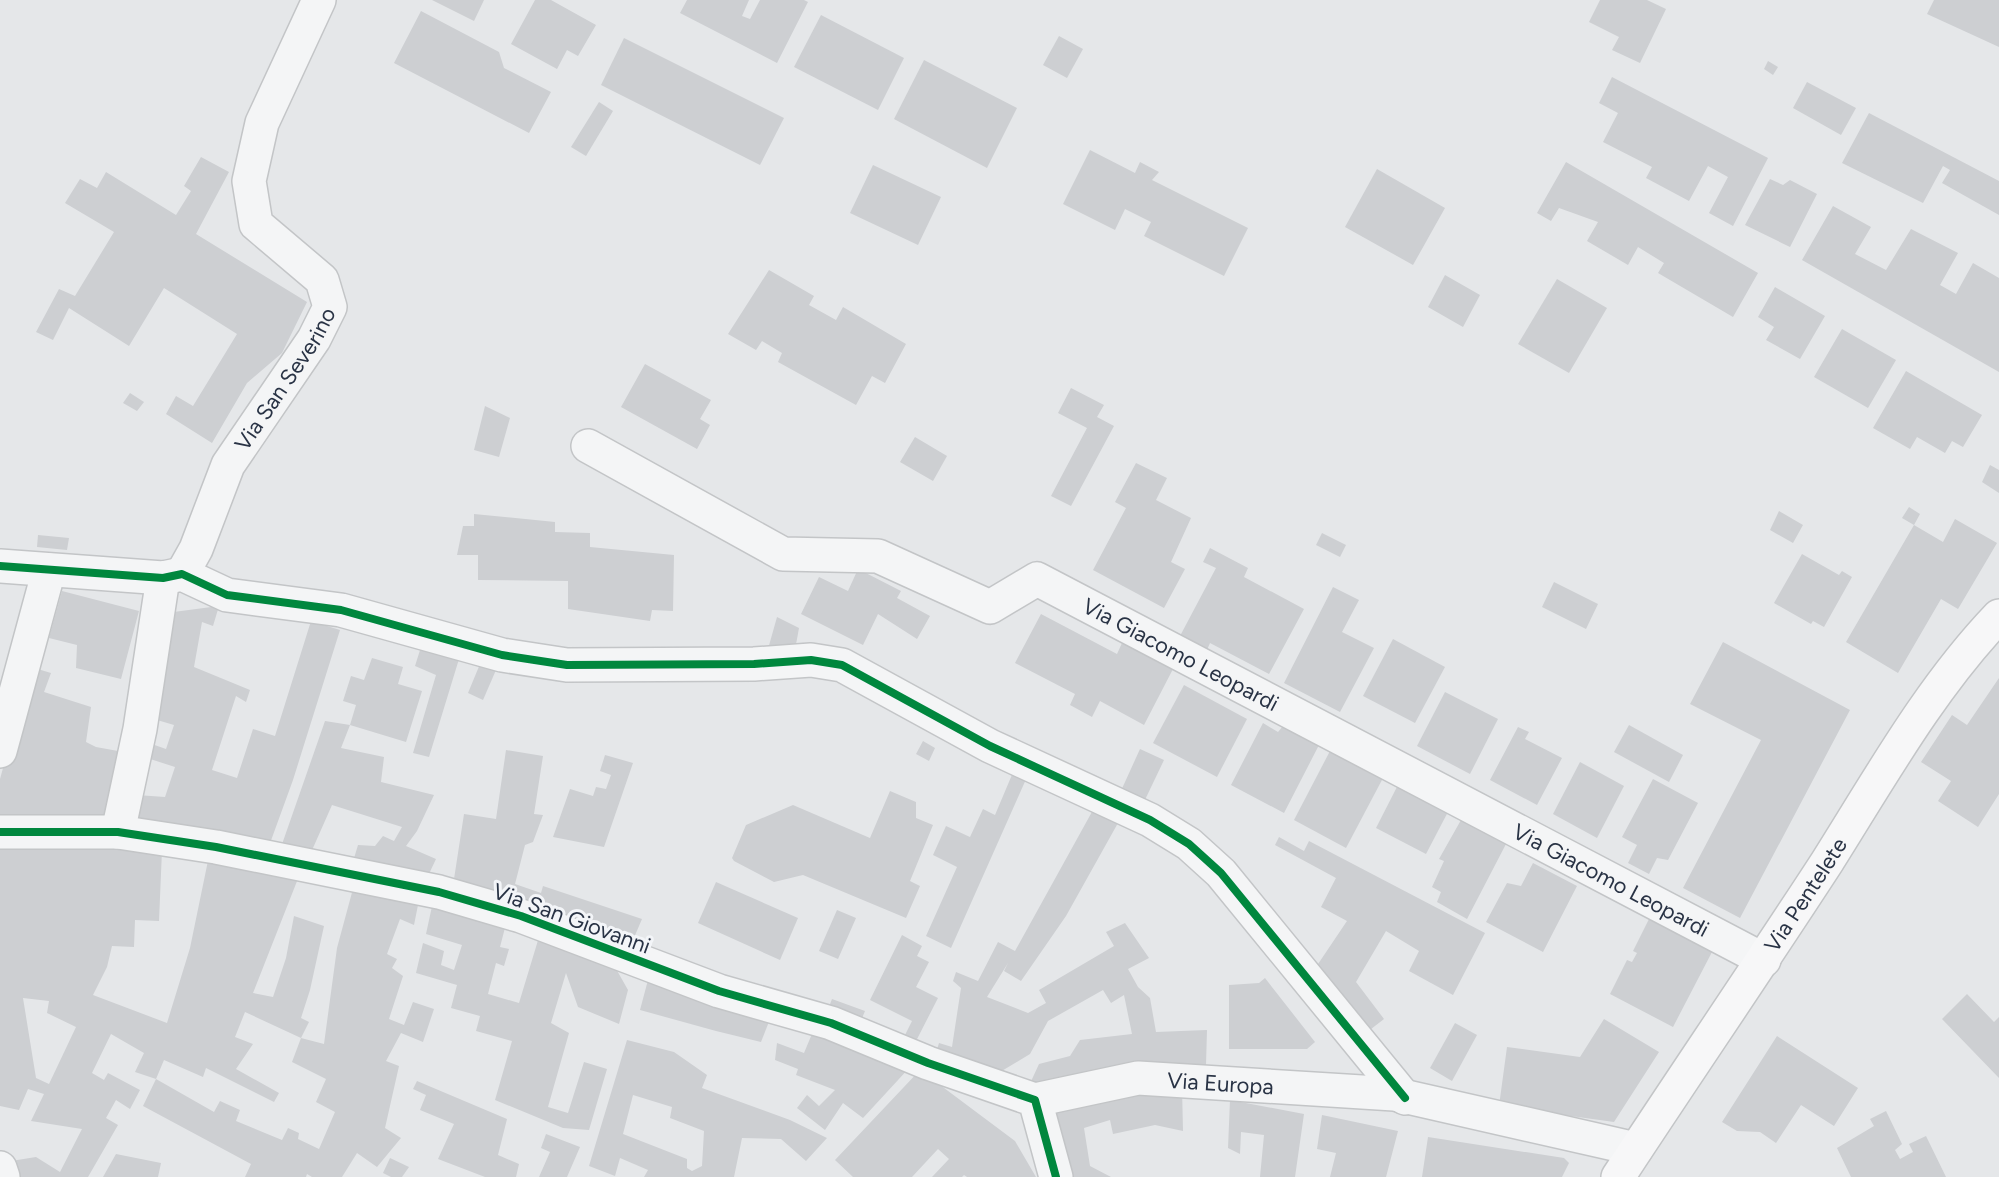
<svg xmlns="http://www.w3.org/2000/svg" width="1999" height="1177" viewBox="0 0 1999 1177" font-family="Figtree,sans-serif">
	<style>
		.building { fill: #cdcfd2; fill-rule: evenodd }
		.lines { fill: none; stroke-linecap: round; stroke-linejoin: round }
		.street-casing { stroke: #c3c5c7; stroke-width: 36 }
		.secondary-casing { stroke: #c3c5c7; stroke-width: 36 }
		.street { stroke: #f4f5f6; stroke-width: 33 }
		.secondary { stroke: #f7f7f8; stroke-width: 33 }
		.cycleway-casing { stroke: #f3f5f8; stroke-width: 11 }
		.cycleway { stroke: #00873e; stroke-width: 8 }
		.labels { text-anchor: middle; stroke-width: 6; stroke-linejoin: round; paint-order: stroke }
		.street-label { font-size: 22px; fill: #293345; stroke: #f3f5f8 }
	</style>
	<rect width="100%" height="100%" fill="#e5e7e9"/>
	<!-- building -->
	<g class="building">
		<path d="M432 0H484L474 21Z"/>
		<path d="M535 0H551L596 25 578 56 567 50 557 69 511 44Z"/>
		<path d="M687 0H749L742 16 750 19 760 0H804L808 2 777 63 680 13Z"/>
		<path d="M1600 0H1647L1666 9 1640 63 1612 50 1619 37 1589 22Z"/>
		<path d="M1934 0H1999V47L1927 14Z"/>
		<path d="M421 11 499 52 504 68 551 92 529 133 394 63Z"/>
		<path d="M821 15 904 58 878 110 794 67Z"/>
		<path d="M1059 36 1083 49 1067 78 1043 65Z"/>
		<path d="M624 38 784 118 760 165 601 85Z"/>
		<path d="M924 60 1017 108 987 168 894 119Z"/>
		<path d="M1768 61 1778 67 1773 75 1764 69Z"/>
		<path d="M1612 77 1768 158 1733 226 1709 213 1728 177 1708 166 1689 201 1646 178 1652 167 1603 142 1618 113 1599 103Z"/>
		<path d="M1807 82 1856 108 1841 135 1793 108Z"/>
		<path d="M599 102 613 111 586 156 571 147Z"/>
		<path d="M1869 113 1999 181V215L1942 183 1950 170 1943 166 1923 203 1842 163Z"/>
		<path d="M1090 150 1135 173 1140 162 1159 172 1152 180 1248 228 1224 276 1144 236 1151 222 1125 209 1115 230 1063 204Z"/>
		<path d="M201 157 229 172 196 234 307 302 282 353 247 383 212 443 166 414 176 396 193 406 237 334 164 288 129 346 69 308 53 340 36 332 59 289 75 296 114 232 65 203 80 179 97 188 106 172 176 215 191 191 184 186Z"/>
		<path d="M1566 162 1758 273 1733 317 1658 273 1664 263 1638 247 1628 265 1587 241 1598 222 1559 208 1551 221 1537 213Z"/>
		<path d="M873 165 941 197 918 245 850 213Z"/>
		<path d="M1377 169 1445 208 1413 265 1345 227Z"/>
		<path d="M1770 179 1783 185 1790 180 1817 194 1790 247 1745 225Z"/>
		<path d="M1833 206 1871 227 1855 254 1886 270 1911 229 1958 253 1940 285 1956 294 1973 263 1999 278V372L1802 260Z"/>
		<path d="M769 270 814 296 809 305 836 320 843 307 906 344 885 383 872 376 856 405 778 362 782 353 762 341 756 350 728 334Z"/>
		<path d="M1445 275 1480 295 1463 327 1428 307Z"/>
		<path d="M1557 279 1607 308 1569 373 1518 344Z"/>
		<path d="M1775 287 1825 316 1800 359 1766 340 1774 327 1758 317Z"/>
		<path d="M1842 329 1896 360 1868 408 1814 377Z"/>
		<path d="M645 364 711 400 700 419 710 425 697 449 621 407Z"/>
		<path d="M1906 371 1982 415 1963 447 1952 441 1945 453 1917 437 1910 449 1873 428Z"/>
		<path d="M1071 388 1104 405 1097 417 1114 426 1071 506 1051 496 1087 428 1058 413Z"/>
		<path d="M130 393 144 402 137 411 123 403Z"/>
		<path d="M485 406 510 418 499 457 474 450Z"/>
		<path d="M915 437 947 456 933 481 900 462Z"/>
		<path d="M1136 463 1167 478 1156 500 1191 518 1171 562 1185 569 1164 608 1093 570 1126 508 1115 502Z"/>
		<path d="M1990 465 1999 470V493L1982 482Z"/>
		<path d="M1909 507 1920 514 1914 525 1943 542 1955 519 1997 543 1958 609 1941 599 1898 673 1846 642 1914 525 1902 518Z"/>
		<path d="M1779 511 1803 525 1793 543 1770 530Z"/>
		<path d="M474 514 555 522V532L590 533V547L674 555 673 611 652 610 650 621 568 609V581L478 580V555H457L463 526H474Z"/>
		<path d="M1322 533 1346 545 1340 557 1316 545Z"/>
		<path d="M38 535 69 538 67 550 37 547Z"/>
		<path d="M1210 548 1248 568 1244 577 1304 609 1269 674 1210 643 1207 650 1180 636 1216 568 1203 562Z"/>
		<path d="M1802 554 1839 575 1842 571 1852 577 1824 627 1813 621 1811 624 1774 603Z"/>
		<path d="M858 569 901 591 897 598 930 616 917 639 878 614 863 645 801 614 819 577 848 591Z"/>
		<path d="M1554 582 1598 604 1586 629 1542 607Z"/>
		<path d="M1333 587 1359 600 1342 632 1374 648 1340 712 1284 683Z"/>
		<path d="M62 591 139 611 121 679 76 668 77 645 49 638Z"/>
		<path d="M219 606 213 626 202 622 194 667 250 690 246 702 236 696 212 770 237 778 253 729 275 736 311 621 340 630 293 780 269 846 127 827 137 795 165 797 175 767 144 757 146 742 166 749 174 725 147 717 166 613Z"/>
		<path d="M1041 614 1117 654 1122 643 1173 669 1144 725 1100 701 1092 717 1070 705 1075 694 1015 663Z"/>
		<path d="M777 617 799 628 795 650 768 649Z"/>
		<path d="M1393 639 1445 667 1415 723 1363 696Z"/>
		<path d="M1723 642 1850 710 1740 918 1683 888 1761 740 1690 704Z"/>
		<path d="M421 647 459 659 429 757 413 753 436 675 415 666Z"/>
		<path d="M372 658 403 667 398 684 422 691 406 742 350 725 341 748 384 757 381 782 434 795 417 831 406 846 436 859 427 878 352 865 358 845 375 846 383 836 394 841 402 827 332 805 309 857 280 850 325 721 350 725 356 705 343 701 351 676 364 680Z"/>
		<path d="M480 664 496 670 483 700 468 693Z"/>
		<path d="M31 667 51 673 44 692 91 707 86 742 96 747 129 753 109 823 0 821V779Z"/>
		<path d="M1999 678V794L1978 827 1938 801 1951 781 1921 762 1952 715 1967 725Z"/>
		<path d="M1184 685 1247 719 1217 777 1153 743Z"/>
		<path d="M1445 692 1498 719 1470 774 1417 746Z"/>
		<path d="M1263 723 1278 732 1283 726 1319 745 1284 813 1231 785Z"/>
		<path d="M1629 725 1683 755 1669 782 1614 752Z"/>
		<path d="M1518 727 1529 732 1525 739 1562 758 1537 805 1490 780Z"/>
		<path d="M923 741 935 748 929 761 916 754Z"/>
		<path d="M1140 749 1164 760 1143 804 1120 793Z"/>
		<path d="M506 750 543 756 534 814 543 815 533 842 525 845 515 884 541 893 543 886 642 919 630 947 452 892 464 814 496 819Z"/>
		<path d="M1330 751 1383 778 1346 848 1294 820Z"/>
		<path d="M605 755 633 763 604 847 553 837 570 789 593 796 596 787 606 789 611 775 600 771Z"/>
		<path d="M1580 762 1624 786 1597 838 1553 814Z"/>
		<path d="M1014 770 1027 777 951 948 926 936 957 867 933 855 946 826 970 837 983 809 995 815Z"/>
		<path d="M1653 779 1698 803 1668 860 1657 858 1649 874 1628 863 1637 845 1622 837Z"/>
		<path d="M1400 781 1450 808 1426 854 1376 828Z"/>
		<path d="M890 791 916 802V818L933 825 910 881 920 886 906 918 803 875 774 882 734 861 732 858 746 825 793 805 870 838Z"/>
		<path d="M1093 810 1118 823 1066 916 1021 981 1004 971 1008 963 987 997 1028 1013 1046 1003 1039 990 1114 946 1106 932 1125 923 1149 958 1128 969 1138 987 1150 998 1156 1032 1207 1030 1206 1065 1119 1068 1027 1090 1039 1064 1070 1056 1080 1040 1132 1034 1124 995 1111 1003 1103 990 1048 1021 1030 1054 1000 1072 935 1056 939 1043 952 1047 961 988 953 981 956 972 978 981 998 942 1015 951Z"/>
		<path d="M1461 820 1506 844 1467 919 1437 902 1441 892 1432 887 1444 861 1439 859Z"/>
		<path d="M1279 837 1304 851 1309 841 1485 933 1453 995 1409 971 1419 951 1386 931 1356 982 1384 1019 1362 1036 1314 970 1347 921 1321 907 1336 878 1275 845Z"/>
		<path d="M0 844 162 850 159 921 135 920 134 947 112 946 107 967 93 995 167 1023 190 948 210 851 301 871 253 993 273 997 286 958 294 916 324 926 310 990 301 1018 309 1022 301 1038 245 1012 235 1037 253 1044 236 1069 279 1093 274 1102 206 1068 203 1077 164 1060 156 1079 135 1072 144 1053 111 1034 92 1073 104 1080 108 1073 140 1090 130 1109 116 1100 106 1118 118 1125 88 1177H6L5 1162 36 1157 60 1172 82 1129 31 1121 44 1094 28 1089 19 1110 0 1106ZM23 998 49 1001 47 1013 76 1027 49 1084 36 1078Z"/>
		<path d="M1533 863 1577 886 1543 952 1486 922 1507 883 1521 886Z"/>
		<path d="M716 882 798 918 780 960 698 923Z"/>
		<path d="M354 885 420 895 414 925 400 919 387 954 397 959 392 968 403 976 389 1019 404 1025 413 1002 434 1009 423 1042 401 1033 386 1061 399 1066 385 1128 401 1138 377 1167 357 1153 342 1177H312L307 1174 306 1177H245L251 1164 143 1106 156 1079 214 1112 220 1101 240 1110 236 1121 282 1140 288 1128 299 1133 298 1139 319 1149 335 1112 316 1102 326 1079 292 1062 301 1038 324 1044 337 948Z"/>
		<path d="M434 897 507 920 500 947 509 949 504 966 496 963 488 994 519 1003 539 937 615 967 628 990 619 1024 578 1007 566 973 551 1023 569 1033 548 1107 568 1113 584 1062 607 1069 589 1130 563 1128 495 1100 512 1041 476 1031 480 1016 451 1008 457 985 416 973 423 943 444 951 441 965 454 970 462 945 426 934Z"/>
		<path d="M837 910 856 918 838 959 819 951Z"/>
		<path d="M1649 919 1712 952 1673 1027 1610 994 1627 960 1632 962 1637 953 1633 951Z"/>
		<path d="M902 935 922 946 917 956 929 962 916 987 938 998 914 1045 903 1039 912 1021 870 1000Z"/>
		<path d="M1265 978 1315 1042 1307 1049H1229V985L1259 983Z"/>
		<path d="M648 980 770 1019 761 1042 716 1031 640 1010Z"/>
		<path d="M1967 994 1994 1022 1999 1017V1078L1942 1019Z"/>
		<path d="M832 999 865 1011 860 1023 827 1012Z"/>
		<path d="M1604 1019 1659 1052 1614 1122 1499 1106 1507 1047 1580 1057Z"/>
		<path d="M1455 1023 1477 1035 1452 1081 1430 1068Z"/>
		<path d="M814 1029 910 1067 863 1118 843 1103 825 1130 797 1108 807 1095 819 1106 835 1090 796 1075 798 1069 775 1060 777 1043 804 1053Z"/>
		<path d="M1777 1036 1858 1088 1834 1126 1801 1105 1776 1143 1760 1132 1737 1131 1722 1122Z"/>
		<path d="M627 1040 674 1052 707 1075 702 1088 790 1120 827 1138 806 1161 781 1139 742 1138 734 1177H644L648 1170 620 1158 615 1176 589 1166ZM633 1095 672 1107 670 1118 704 1131 702 1166 692 1171 687 1168V1159L623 1134Z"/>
		<path d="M920 1070 1015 1141 1036 1177H967L964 1175 962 1177H932L949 1159 938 1149 912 1177H853L835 1160Z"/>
		<path d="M417 1081 507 1119 498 1155 519 1164 516 1177H485L438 1159 454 1124 420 1110 426 1095 413 1089Z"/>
		<path d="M1182 1087 1183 1131 1155 1125 1113 1134 1110 1120 1084 1128 1090 1166 1111 1177H1068L1050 1103Z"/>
		<path d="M1230 1100 1304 1114 1295 1177H1260L1264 1135 1241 1132 1240 1154 1228 1148Z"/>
		<path d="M1886 1111 1902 1144 1895 1150 1900 1159 1913 1152 1909 1144 1926 1136 1946 1177H1851L1837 1148 1874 1126 1870 1119Z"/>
		<path d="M1322 1115 1398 1131 1386 1177H1330L1336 1153 1317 1149Z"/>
		<path d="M546 1134 580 1147 567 1177H539L550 1152 541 1148Z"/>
		<path d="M1428 1137 1564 1158 1569 1163 1562 1177H1422Z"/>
		<path d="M116 1154 161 1163 158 1177H103Z"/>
		<path d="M390 1158 409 1167 402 1177H391L383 1173Z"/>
	</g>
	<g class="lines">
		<!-- street casing -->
		<g class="street-casing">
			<g id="street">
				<path id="s1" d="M588 446 783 554 878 556 990 607 1037 579 1764 960"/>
				<path d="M0 566 163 578 182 574 227 595 341 610 502 655 567 665 754 664 811 660 842 665 990 746 1150 820 1189 844 1221 873 1405 1098"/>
				<path id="s2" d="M182 574 196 549 228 465 314 339 330 307 322 280 256 224 249 181 262 123 319 0"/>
				<path d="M0 751 49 570"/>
				<path d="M0 832H118L216 847 439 892 521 916 719 991 831 1023 928 1063 1035 1100 1056 1177"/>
				<path d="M118 832 140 729 163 578"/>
				<path id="s3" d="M1035 1100 1138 1078 1394 1094 1636 1149"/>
				<path d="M0 1168 3 1177"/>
			</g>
		</g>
		<!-- secondary casing -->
		<g class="secondary-casing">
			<g id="secondary">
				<path id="s4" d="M1618 1177C1687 1072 1758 968 1827 862 1880 778 1930 688 1999 616"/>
			</g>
		</g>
		<!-- street -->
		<use href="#street" class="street"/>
		<!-- secondary -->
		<use href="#secondary" class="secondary"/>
		<!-- cycleway casing -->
		<g class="cycleway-casing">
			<g id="cycleway">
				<path d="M0 566 163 578 182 574 227 595 341 610 502 655 567 665 754 664 811 660 842 665 990 746 1150 820 1189 844 1221 873 1405 1098"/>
				<path d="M0 832H118L216 847 439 892 521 916 719 991 831 1023 928 1063 1035 1100 1056 1177"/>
			</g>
		</g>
		<!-- cycleway -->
		<use href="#cycleway" class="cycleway"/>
	</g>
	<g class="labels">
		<!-- street labels -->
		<g class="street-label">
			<text dy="8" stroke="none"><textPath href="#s2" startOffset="222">Via San Severino</textPath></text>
			<text dy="8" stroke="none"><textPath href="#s1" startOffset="658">Via Giacomo Leopardi</textPath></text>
			<text dy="8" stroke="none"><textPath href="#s1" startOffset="1144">Via Giacomo Leopardi</textPath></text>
			<text dy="8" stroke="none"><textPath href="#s4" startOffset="339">Via Pentelete</textPath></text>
			<text transform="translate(572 918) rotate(20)" y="8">Via San Giovanni</text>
			<text dy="8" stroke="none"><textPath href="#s3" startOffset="188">Via Europa</textPath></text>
		</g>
	</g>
</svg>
